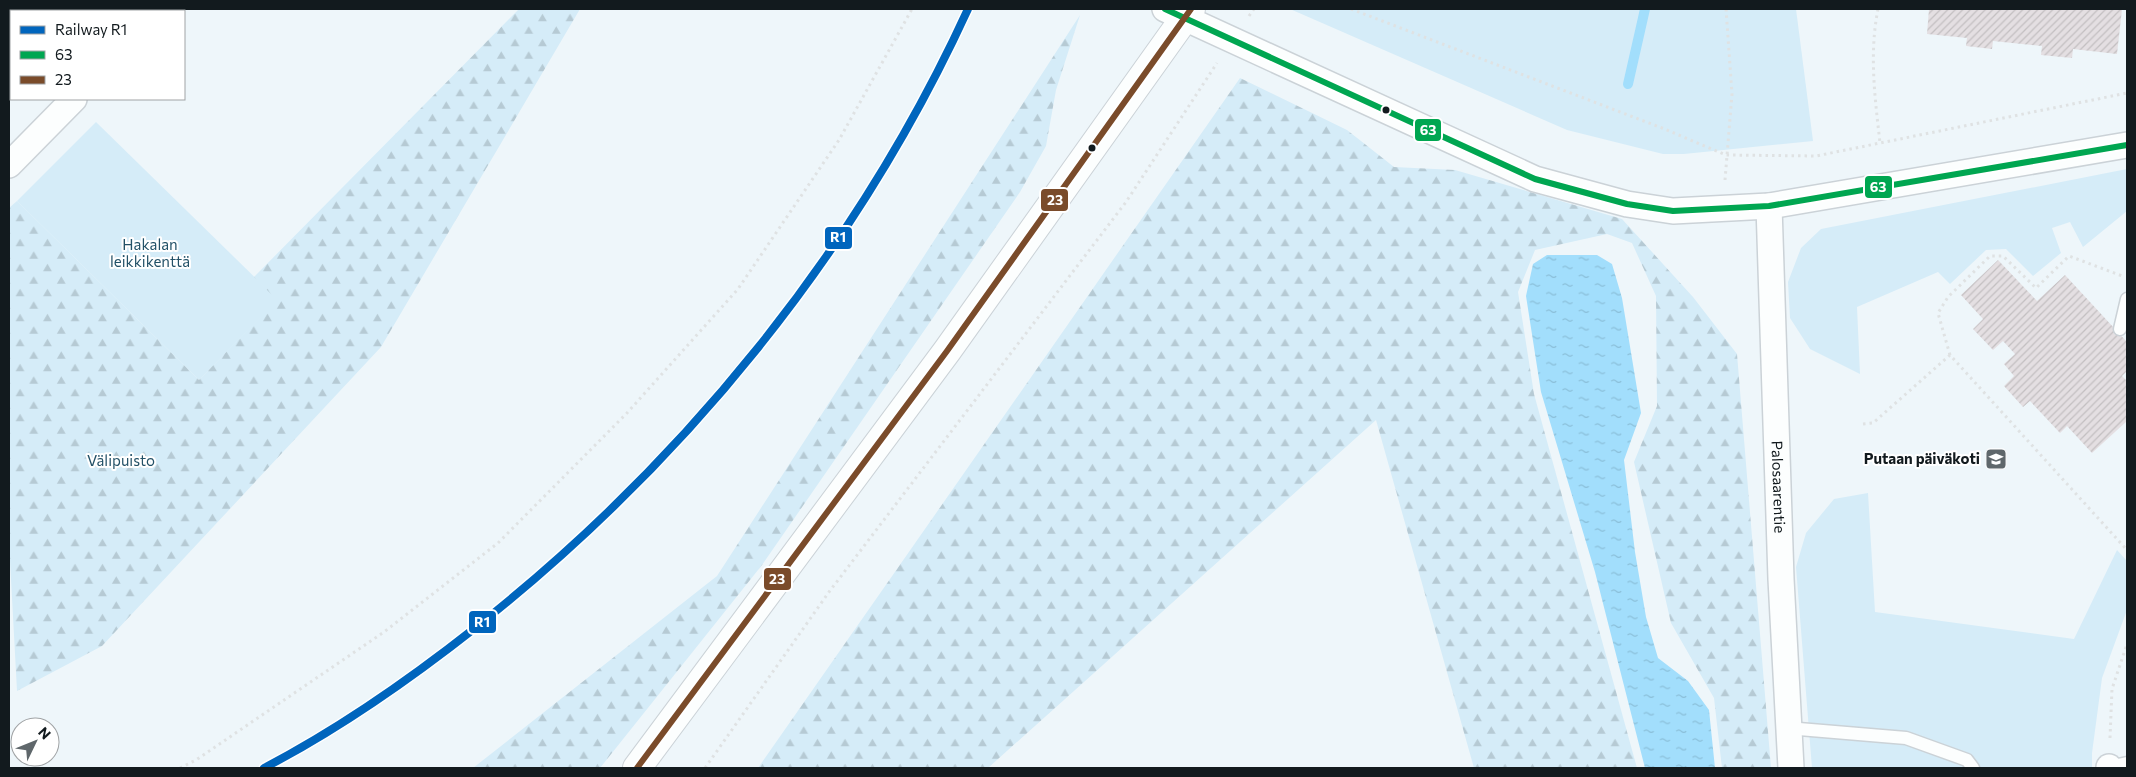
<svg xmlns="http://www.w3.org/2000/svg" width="2136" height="777" viewBox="0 0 2136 777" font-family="Commissioner,sans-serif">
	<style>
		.green { fill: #d5ecf8 }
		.forest { fill: url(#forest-firs) }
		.water { fill: url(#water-ripples) }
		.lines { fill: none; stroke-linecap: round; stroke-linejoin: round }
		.stream { stroke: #a2defc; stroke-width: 10 }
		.building { fill: url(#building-hatch) }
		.lane-casing { stroke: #cbd2d7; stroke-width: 15 }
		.street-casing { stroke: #cbd2d7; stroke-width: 28 }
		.secondary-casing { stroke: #cbd2d7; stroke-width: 30 }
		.path { stroke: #dfe2e3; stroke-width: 3; stroke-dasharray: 2.5 4; stroke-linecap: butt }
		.lane { stroke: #fcfefe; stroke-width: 12 }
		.street { stroke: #fcfefe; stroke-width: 25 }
		.secondary { stroke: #fcfefe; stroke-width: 28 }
		.bus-1-casing { stroke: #fff; stroke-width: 10 }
		.bus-2-casing { stroke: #fff; stroke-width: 10 }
		.bus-1 { stroke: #00a651; stroke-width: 6 }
		.bus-2 { stroke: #7a4b2a; stroke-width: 6 }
		.rail-1-casing { stroke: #fff; stroke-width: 11 }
		.rail-1 { stroke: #0065bd; stroke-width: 8 }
		.bus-dot { fill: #121a1e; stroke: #fff; stroke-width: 2 }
		.labels { text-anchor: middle; stroke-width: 4; stroke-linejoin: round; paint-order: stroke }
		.park-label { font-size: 15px; fill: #235167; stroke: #fff }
		.poi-label { font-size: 15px; font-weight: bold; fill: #121a1e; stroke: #fff; text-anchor: end }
		.street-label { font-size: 15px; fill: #121a1e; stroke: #fff }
		.line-badge { stroke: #fff; stroke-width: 2 }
		.badge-label { font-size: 14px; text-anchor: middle; font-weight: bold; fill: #fff }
	</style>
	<defs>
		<pattern id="forest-firs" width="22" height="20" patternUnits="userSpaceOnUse" patternTransform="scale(1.25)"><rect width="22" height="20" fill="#d5ecf8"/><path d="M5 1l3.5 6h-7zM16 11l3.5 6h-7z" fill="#b6cad4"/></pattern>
		<pattern id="water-ripples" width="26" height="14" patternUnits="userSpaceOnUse" patternTransform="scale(1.25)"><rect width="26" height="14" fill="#a2defc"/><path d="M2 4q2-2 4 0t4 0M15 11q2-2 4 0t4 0" fill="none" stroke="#8abed8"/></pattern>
		<pattern id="building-hatch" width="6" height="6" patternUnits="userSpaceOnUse" patternTransform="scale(1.25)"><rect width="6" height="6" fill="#e4dfe2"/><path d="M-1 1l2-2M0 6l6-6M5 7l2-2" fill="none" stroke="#c3bfc1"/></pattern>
	</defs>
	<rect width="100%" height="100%" fill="#eef6fa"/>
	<!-- green -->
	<g class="green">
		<path d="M1290 9H1796L1813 141 1684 154H1663L1567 130Z"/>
		<path d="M96 122 278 300 199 380 17 201Z"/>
		<path d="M2127 169V211L2083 247 2070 222 2052 228 2061 253 2033 276 2006 249 1986 250 1950 284 1938 272 1857 307 1860 374 1810 349 1790 318 1788 282 1801 248 1821 229Z"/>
		<path d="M1868 493 1875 612 2074 639 2117 550 2127 561V610L2102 678 2092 753V768H1812L1796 567 1806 533 1834 499Z"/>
	</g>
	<!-- forest -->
	<g class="forest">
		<path d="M519 9H580L381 347 102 646 17 691 9 542V208L17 201 199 380 277 300 254 277Z"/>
		<path d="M1080 15 1056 90 1046 146 1020 192 762 565 600 768H473L717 576Z"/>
		<path d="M1240 78 1347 130 1394 167 1455 170 1622 219 1693 297 1737 354 1771 768H1722L1714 698 1671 623 1634 462 1657 406 1656 296 1632 243 1607 234 1535 250 1518 292 1534 394 1637 768H1474L1376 420 988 768H758Z"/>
	</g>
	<!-- water -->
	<path class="water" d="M1547 255H1597L1612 264 1622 298 1641 413 1624 460 1635 552 1646 617 1658 658 1688 681 1709 710 1715 768H1645L1595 572 1541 392 1526 296 1533 264Z"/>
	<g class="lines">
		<!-- stream -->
		<path class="stream" d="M1628 84 1645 9"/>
	</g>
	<!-- building -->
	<g class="building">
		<path d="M1929 9H2122L2117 54 2073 49 2072 58 2041 55 2042 46 1993 41 1992 49 1966 46 1967 38 1927 34Z"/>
		<path d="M1998 260 2037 301 2065 275 2127 342V371L2122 376 2127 381V421L2092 453 2067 426 2060 433 2030 401 2023 407 2004 386 2014 376 2004 364 2015 354 2003 341 1993 350 1973 329 1983 319 1961 295Z"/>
	</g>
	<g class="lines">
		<!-- lane casing -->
		<g class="lane-casing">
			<g id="lane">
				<path d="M2120 329 2127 299"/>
				<path d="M1787 728 1906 738 1967 760 1973 768"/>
				<path d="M2109 767 2127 763"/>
			</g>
		</g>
		<!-- street casing -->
		<g class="street-casing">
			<g id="street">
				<path d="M1165 9 1535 179 1627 204 1673 211 1769 206 2127 145"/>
				<path d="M158 11 161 9"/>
				<path d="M9 165 74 99"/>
				<path id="s1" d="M1769 206 1781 579 1791 768"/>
				<path d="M2109 767V768"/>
			</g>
		</g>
		<!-- secondary casing -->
		<g class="secondary-casing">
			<path id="secondary" d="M637 768 947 351 1191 9"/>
		</g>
		<!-- path -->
		<g class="path">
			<path d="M1351 9 1662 128 1726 155 1816 156 2127 93"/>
			<path d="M1878 9C1869 54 1875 98 1880 143"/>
			<path d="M1249 16 1254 9"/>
			<path d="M1725 180 1732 94 1726 9"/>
			<path d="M1950 355 1938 313 1948 297 1990 256H2003L2036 288 2069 256 2125 277"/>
			<path d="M1863 424 1873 423 1950 355 2127 550"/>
			<path d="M2110 738 2112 689 2127 644"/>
			<path d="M180 768 196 760 384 632 498 543 627 413 738 289 839 140 912 9"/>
			<path d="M705 768 829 592 1126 202 1217 63"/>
		</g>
		<!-- lane -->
		<use href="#lane" class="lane"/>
		<!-- street -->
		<use href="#street" class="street"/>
		<!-- secondary -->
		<use href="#secondary" class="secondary"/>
		<!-- bus-1 casing -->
		<g class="bus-1-casing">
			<path id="bus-1" d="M1165 9 1535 179 1627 204 1673 211 1769 206 2127 145"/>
		</g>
		<!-- bus-2 casing -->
		<g class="bus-2-casing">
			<path id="bus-2" d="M637 768 947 351 1191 9"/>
		</g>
		<!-- bus-1 -->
		<use href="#bus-1" class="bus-1"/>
		<!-- bus-2 -->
		<use href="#bus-2" class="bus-2"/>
		<!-- rail-1 casing -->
		<g class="rail-1-casing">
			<path id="rail-1" d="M264 768C339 729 409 680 475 628 684 463 857 251 968 9"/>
		</g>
		<!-- rail-1 -->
		<use href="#rail-1" class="rail-1"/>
	</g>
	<!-- icons -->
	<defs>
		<g id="school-square" transform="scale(1.125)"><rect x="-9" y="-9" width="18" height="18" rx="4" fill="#5f676b" stroke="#fff"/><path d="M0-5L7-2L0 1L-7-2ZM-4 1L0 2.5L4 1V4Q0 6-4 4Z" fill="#fff"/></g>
	</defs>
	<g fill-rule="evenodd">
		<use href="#school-square" x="1996" y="459"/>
	</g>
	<!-- markers -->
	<g class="bus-dot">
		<circle cx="1386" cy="110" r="4.5"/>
		<circle cx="1092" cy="148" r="4.5"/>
	</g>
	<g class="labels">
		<!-- park labels -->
		<g class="park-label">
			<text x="150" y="250">Hakalan<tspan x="150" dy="17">leikkikenttä</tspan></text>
			<text x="121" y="466">Välipuisto</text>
		</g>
		<!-- poi labels -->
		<g class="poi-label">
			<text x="1980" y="464">Putaan päiväkoti</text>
		</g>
		<!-- street labels -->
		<g class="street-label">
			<text dy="5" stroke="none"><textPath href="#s1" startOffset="281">Palosaarentie</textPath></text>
		</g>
	</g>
	<g class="line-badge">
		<rect x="1414" y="118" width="28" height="24" rx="5" fill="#00a651"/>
		<rect x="1864" y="175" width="29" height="24" rx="5" fill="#00a651"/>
		<rect x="1040" y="188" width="29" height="24" rx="5" fill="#7a4b2a"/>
		<rect x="824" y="226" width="29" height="24" rx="5" fill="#0065bd"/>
		<rect x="763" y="567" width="29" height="24" rx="5" fill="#7a4b2a"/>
		<rect x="468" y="610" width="29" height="24" rx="5" fill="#0065bd"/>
	</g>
	<g class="badge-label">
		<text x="1428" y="135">63</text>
		<text x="1878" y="192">63</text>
		<text x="1055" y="205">23</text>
		<text x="838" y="242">R1</text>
		<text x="777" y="584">23</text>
		<text x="482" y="627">R1</text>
	</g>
	<!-- border -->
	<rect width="2136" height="777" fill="none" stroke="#121a1e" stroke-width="20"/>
	<!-- legend -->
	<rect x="10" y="10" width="175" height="90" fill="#ffffff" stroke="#a0a3a5"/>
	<rect x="20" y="26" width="25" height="8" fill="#0065bd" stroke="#a0a3a5"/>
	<text x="55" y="35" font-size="15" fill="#121a1e">Railway R1</text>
	<rect x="20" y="51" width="25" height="8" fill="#00a651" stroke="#a0a3a5"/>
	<text x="55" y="60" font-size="15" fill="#121a1e">63</text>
	<rect x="20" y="76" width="25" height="8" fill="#7a4b2a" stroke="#a0a3a5"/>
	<text x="55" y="85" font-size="15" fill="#121a1e">23</text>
	<!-- north arrow -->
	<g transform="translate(35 742) rotate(47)"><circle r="24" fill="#ffffff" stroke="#a0a3a5"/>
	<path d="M0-4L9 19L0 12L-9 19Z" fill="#5f676b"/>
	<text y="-8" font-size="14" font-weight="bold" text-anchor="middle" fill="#121a1e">N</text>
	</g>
</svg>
